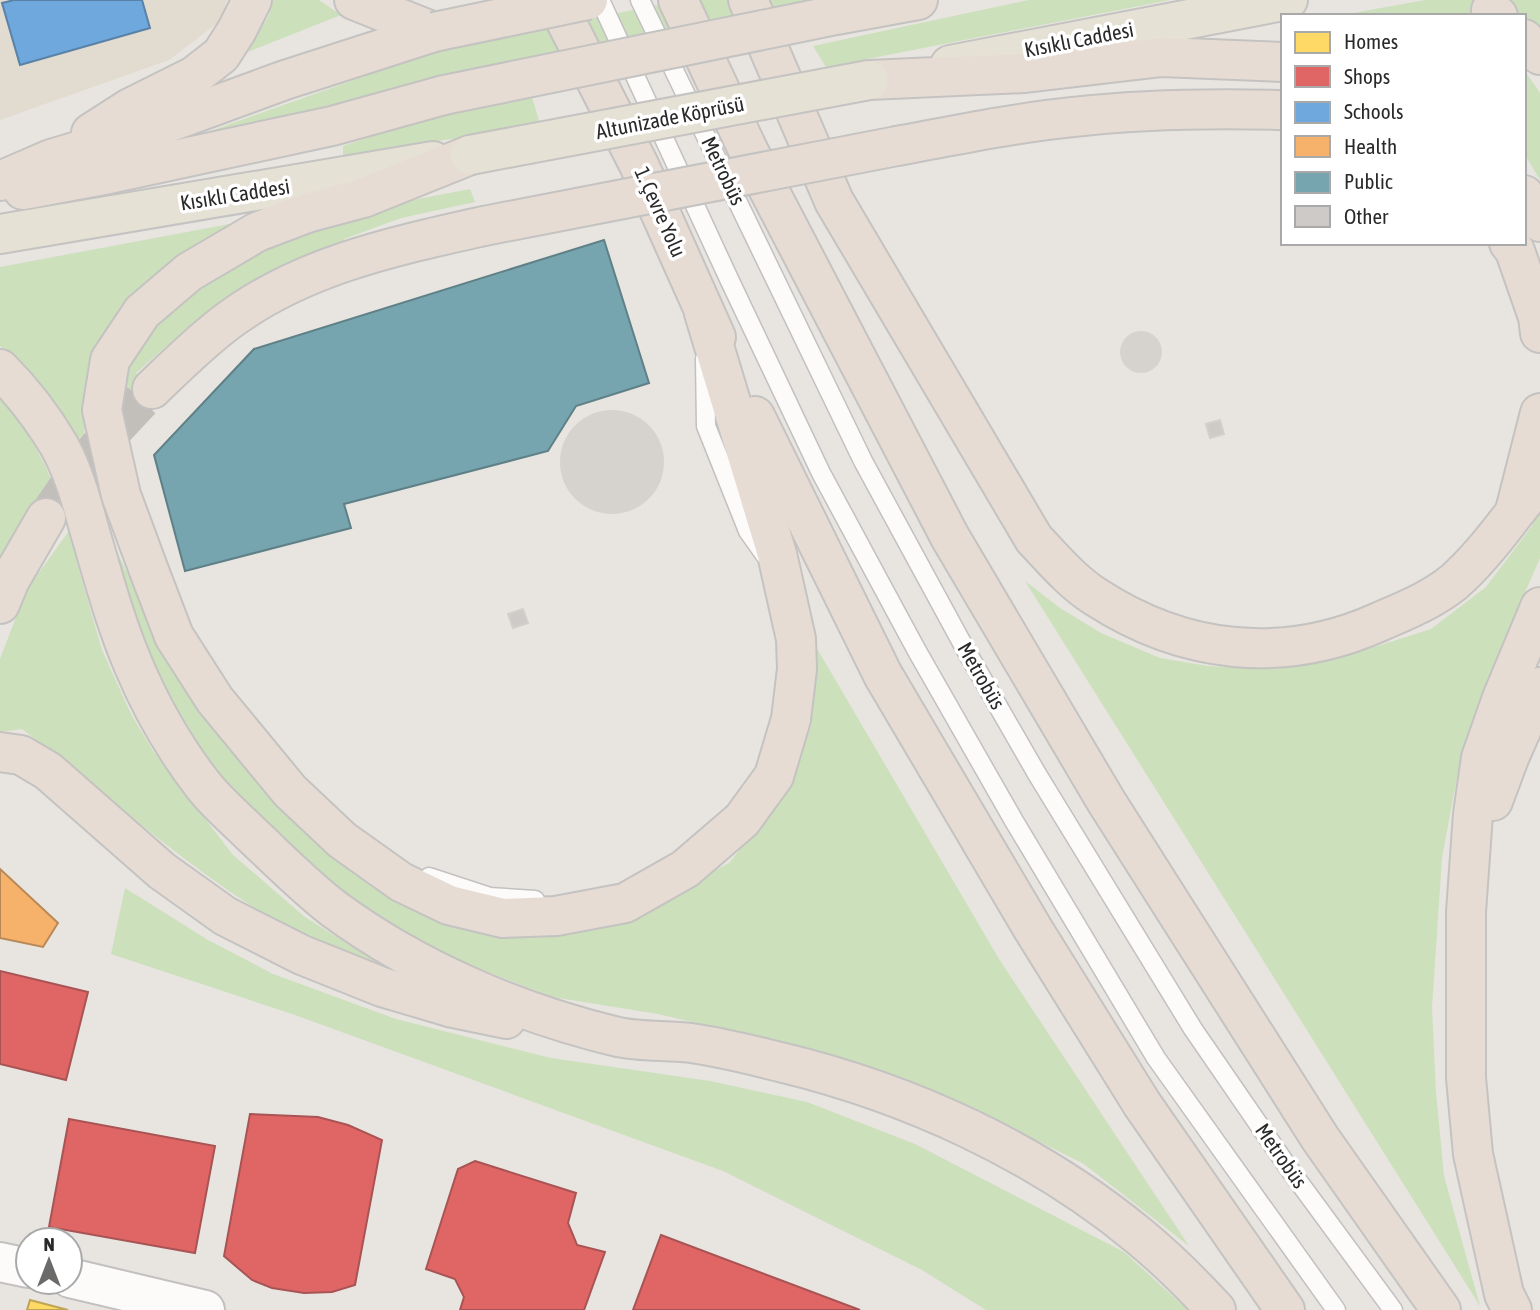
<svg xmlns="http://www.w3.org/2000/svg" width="1540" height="1310" viewBox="0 0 1540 1310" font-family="'Asap Condensed',sans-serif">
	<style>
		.education { fill: #e2dbcf }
		.green { fill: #cbe0bb }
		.plaza { fill: #d6d2ce }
		.homes { fill: #ffd966; stroke: #bfa454; stroke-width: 2 }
		.shops { fill: #e06666; stroke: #a95454; stroke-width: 2 }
		.schools { fill: #6fa8dc; stroke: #5a82a6; stroke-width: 2 }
		.health { fill: #f6b26b; stroke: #b88957; stroke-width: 2 }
		.public { fill: #76a5af; stroke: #5f8087; stroke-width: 2 }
		.building { fill: #cdcac7; stroke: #d3d0cc; stroke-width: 2 }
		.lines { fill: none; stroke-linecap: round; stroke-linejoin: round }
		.highway-tunnel { stroke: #c2bfbb; stroke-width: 38; stroke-dasharray: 38 19; stroke-linecap: butt }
		.lane-casing { stroke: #c2c0c1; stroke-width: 21 }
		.secondary-casing { stroke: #c2c0c1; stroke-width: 42 }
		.primary-casing { stroke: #c4c3c1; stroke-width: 42 }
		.highway-casing { stroke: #c4c3c1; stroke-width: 42 }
		.lane { stroke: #fcfbfa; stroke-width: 18 }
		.secondary { stroke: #fcfbfa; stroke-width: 38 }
		.primary { stroke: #e5e1d5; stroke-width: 38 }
		.highway { stroke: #e7dcd4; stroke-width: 38 }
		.primary-bridge-casing { stroke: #c4c3c1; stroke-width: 42; stroke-linecap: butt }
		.highway-bridge-casing { stroke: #c4c3c1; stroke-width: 42; stroke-linecap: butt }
		.primary-bridge { stroke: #e5e1d5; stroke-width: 38 }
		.highway-bridge { stroke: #e7dcd4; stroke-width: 38 }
		.labels { text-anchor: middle; stroke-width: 7; stroke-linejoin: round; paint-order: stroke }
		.street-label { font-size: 21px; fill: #292929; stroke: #fff }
	</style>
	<rect width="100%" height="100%" fill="#e8e4e0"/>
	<!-- education -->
	<path class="education" d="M0 0H227L220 21 169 60 0 120Z"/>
	<!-- green -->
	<g class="green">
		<path d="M273 0H319L341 15 248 52 269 15Z"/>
		<path d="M683 0H814L485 67 168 146 441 49Z"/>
		<path d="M1029 0H1170L826 67 813 46Z"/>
		<path d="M1425 0H1540V37L1524 23V16H1337Z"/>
		<path d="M1524 70 1540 93V180L1524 153Z"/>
		<path d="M532 97 539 121 464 137 343 156V146L446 112Z"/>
		<path d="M470 189 475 202 401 218 344 239 343 244C309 256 274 268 243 288 205 311 170 343 136 373L147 386 134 407 121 416 118 376 158 323 199 289 239 261 281 237 392 204Z"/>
		<path d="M235 223 194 250 120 306 93 359 84 435 77 439 40 384 0 346V267Z"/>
		<path d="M0 399 24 427 45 465 71 528 77 563 102 650 131 714 153 751 233 855 305 917 382 966C359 959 333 953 312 941 205 886 117 802 22 729L0 732V659L26 591 71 528 38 499 9 545 0 567Z"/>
		<path d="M1540 510V558L1501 647 1460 761 1442 858 1432 1008 1436 1092 1444 1176 1480 1306 1025 581 1060 608 1101 633 1160 658 1208 666 1259 669 1346 656 1431 629 1486 587 1532 526Z"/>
		<path d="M106 529 163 647 200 705 482 926 542 937 593 926 643 909 729 863 779 802 812 724V640L999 959 1189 1246 1084 1164 948 1096 773 1041 658 1014 552 997 424 947 362 910 307 868 231 792 188 730 147 649Z"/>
		<path d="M125 888 208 940 273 974 396 1019 551 1058 710 1081 807 1102 915 1144 1124 1252 1188 1310H986L922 1270 723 1171 295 1015 111 954Z"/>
	</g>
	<!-- plaza -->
	<g class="plaza">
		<circle cx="1141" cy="352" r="21"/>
		<circle cx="612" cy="462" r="52"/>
	</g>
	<!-- homes -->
	<path class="homes" d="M30 1300 68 1310H27Z"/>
	<!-- shops -->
	<g class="shops">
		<path d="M0 971 88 992 66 1080 0 1064Z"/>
		<path d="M250 1114 318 1117 348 1125 382 1140 355 1285 332 1292 304 1293 272 1288 252 1280 224 1256Z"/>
		<path d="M69 1119 215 1146 195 1253 49 1227Z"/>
		<path d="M475 1161 576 1193 568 1223 577 1245 605 1252 584 1310H460L464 1297 455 1279 426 1269 458 1169Z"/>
		<path d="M661 1235 860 1310H633Z"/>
	</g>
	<!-- schools -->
	<path class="schools" d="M14 0H142L150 28 20 65 2 3Z"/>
	<!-- health -->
	<path class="health" d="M0 869 58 923 43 947 0 938Z"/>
	<!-- public -->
	<path class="public" d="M604 240 649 383 576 406 548 451 344 504 351 528 185 571 154 455 254 349Z"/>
	<!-- building -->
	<g class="building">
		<path d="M1220 420 1224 434 1210 438 1206 424Z"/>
		<path d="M523 609 528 623 513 628 508 614Z"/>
	</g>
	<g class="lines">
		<!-- highway-tunnel -->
		<path class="highway-tunnel" d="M46 518 86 460 152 389"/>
		<!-- lane casing -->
		<g class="lane-casing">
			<g id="lane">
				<path d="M600 0 729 279 821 473 917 651 1014 821 1156 1058 1336 1310"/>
				<path d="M640 0 863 461 968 654 1037 774 1193 1029 1290 1170 1393 1310"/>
				<path d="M705 359 706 426 748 531 765 555"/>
				<path d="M429 877 490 897 535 900"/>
			</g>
		</g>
		<!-- secondary casing -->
		<g class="secondary-casing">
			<g id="secondary">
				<path d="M0 1262 28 1268"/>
				<path d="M70 1278 205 1310"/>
			</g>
		</g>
		<!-- primary casing -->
		<g class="primary-casing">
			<g id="primary">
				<path d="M950 65 1288 0"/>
				<path d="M0 234 433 161"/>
			</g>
		</g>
		<!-- highway casing -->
		<g class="highway-casing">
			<g id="highway">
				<path d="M354 0 434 32"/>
				<path d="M555 0 639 165 716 337"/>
				<path d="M678 0 748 150 950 537 1106 801 1320 1138 1441 1310"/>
				<path d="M748 0 834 201 1034 539C1053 559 1072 582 1096 597 1184 654 1283 665 1379 622 1404 611 1432 600 1454 582 1487 553 1512 514 1540 481"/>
				<path d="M1491 10 1498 16"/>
				<path d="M836 15 918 0"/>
				<path d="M1524 39 1540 55"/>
				<path d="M869 80 1025 73 1162 57 1283 62"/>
				<path d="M91 133 130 108 194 76 221 55 237 30 252 0"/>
				<path d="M897 146C956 135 1014 123 1073 117 1143 109 1212 108 1283 110"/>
				<path d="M470 155 363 198 307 213 257 232 189 272 142 312 110 360 102 410 121 495 148 568 174 636 215 700 290 791 342 840 401 882 449 905 503 918 556 916 625 903 685 869 742 820 774 776 791 719 797 669 796 639 777 554 704 313"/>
				<path d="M0 181 51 159 154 128 285 80 434 32"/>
				<path d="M23 190 109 174 332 126 444 95"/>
				<path d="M1524 195 1540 222"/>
				<path d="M1509 243 1515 251 1538 317 1540 333"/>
				<path d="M0 369C23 392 43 418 60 447 74 473 82 503 90 532 103 576 115 622 133 664 151 707 175 749 203 785 216 802 234 817 249 832 277 858 304 886 334 909 417 970 518 1013 618 1037 641 1042 667 1040 691 1043 721 1047 751 1055 780 1062 909 1093 1036 1151 1139 1236 1167 1259 1192 1284 1216 1310"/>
				<path d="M152 389C176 366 201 341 228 321 303 265 395 246 484 226"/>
				<path d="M755 416 883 675 1033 929 1142 1104 1285 1310"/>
				<path d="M1516 507 1540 413"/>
				<path d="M0 604 10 580 46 518"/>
				<path d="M0 752 21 755 48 771 162 871 225 916 302 955 382 987 453 1008 506 1019"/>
				<path d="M1493 801 1509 758 1540 687"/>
				<path d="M1512 1310 1504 1294 1473 1154 1466 1078V912L1473 814 1481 758 1502 698 1540 607"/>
			</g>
		</g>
		<!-- lane -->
		<use href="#lane" class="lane"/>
		<!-- secondary -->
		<use href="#secondary" class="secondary"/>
		<!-- primary -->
		<use href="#primary" class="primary"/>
		<!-- highway -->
		<use href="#highway" class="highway"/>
		<!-- primary-bridge casing -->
		<g class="primary-bridge-casing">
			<path id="primary-bridge" d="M470 155 869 80"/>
		</g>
		<!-- highway-bridge casing -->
		<g class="highway-bridge-casing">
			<g id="highway-bridge">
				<path d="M434 32 588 0"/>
				<path d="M444 95 836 15"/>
				<path d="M484 226 897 146"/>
			</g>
		</g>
		<!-- primary-bridge -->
		<use href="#primary-bridge" class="primary-bridge"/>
		<!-- highway-bridge -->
		<use href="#highway-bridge" class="highway-bridge"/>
	</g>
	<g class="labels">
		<!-- street labels -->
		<g class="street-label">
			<text transform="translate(1079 40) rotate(-11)" y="7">Kısıklı Caddesi</text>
			<text transform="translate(670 118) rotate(-11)" y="7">Altunizade Köprüsü</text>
			<text transform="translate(723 171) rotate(64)" y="7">Metrobüs</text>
			<text transform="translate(235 195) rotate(-9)" y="7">Kısıklı Caddesi</text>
			<text transform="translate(660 212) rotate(66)" y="7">1. Çevre Yolu</text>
			<text transform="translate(981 676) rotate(60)" y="7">Metrobüs</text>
			<text transform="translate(1281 1156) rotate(55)" y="7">Metrobüs</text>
		</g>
	</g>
	<!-- legend -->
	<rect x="1281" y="14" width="245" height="231" fill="#ffffff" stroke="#a9a9a9" stroke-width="2"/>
	<rect x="1295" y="32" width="35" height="21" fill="#ffd966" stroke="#a9a9a9" stroke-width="2"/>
	<text x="1344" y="49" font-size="21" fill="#292929">Homes</text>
	<rect x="1295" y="66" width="35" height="21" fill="#e06666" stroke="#a9a9a9" stroke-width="2"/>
	<text x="1344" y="84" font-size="21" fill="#292929">Shops</text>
	<rect x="1295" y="102" width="35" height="21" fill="#6fa8dc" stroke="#a9a9a9" stroke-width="2"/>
	<text x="1344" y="119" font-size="21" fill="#292929">Schools</text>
	<rect x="1295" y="136" width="35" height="21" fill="#f6b26b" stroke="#a9a9a9" stroke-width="2"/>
	<text x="1344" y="154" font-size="21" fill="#292929">Health</text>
	<rect x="1295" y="172" width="35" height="21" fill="#76a5af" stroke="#a9a9a9" stroke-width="2"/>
	<text x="1344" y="189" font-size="21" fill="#292929">Public</text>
	<rect x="1295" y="206" width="35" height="21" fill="#cdcac7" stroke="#a9a9a9" stroke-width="2"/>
	<text x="1344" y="224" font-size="21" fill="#292929">Other</text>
	<!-- north arrow -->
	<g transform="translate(49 1261)"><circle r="33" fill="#ffffff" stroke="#a9a9a9" stroke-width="2"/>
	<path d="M0-5L12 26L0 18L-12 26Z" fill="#6c6a69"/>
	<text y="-10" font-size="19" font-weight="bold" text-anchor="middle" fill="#292929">N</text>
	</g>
</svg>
